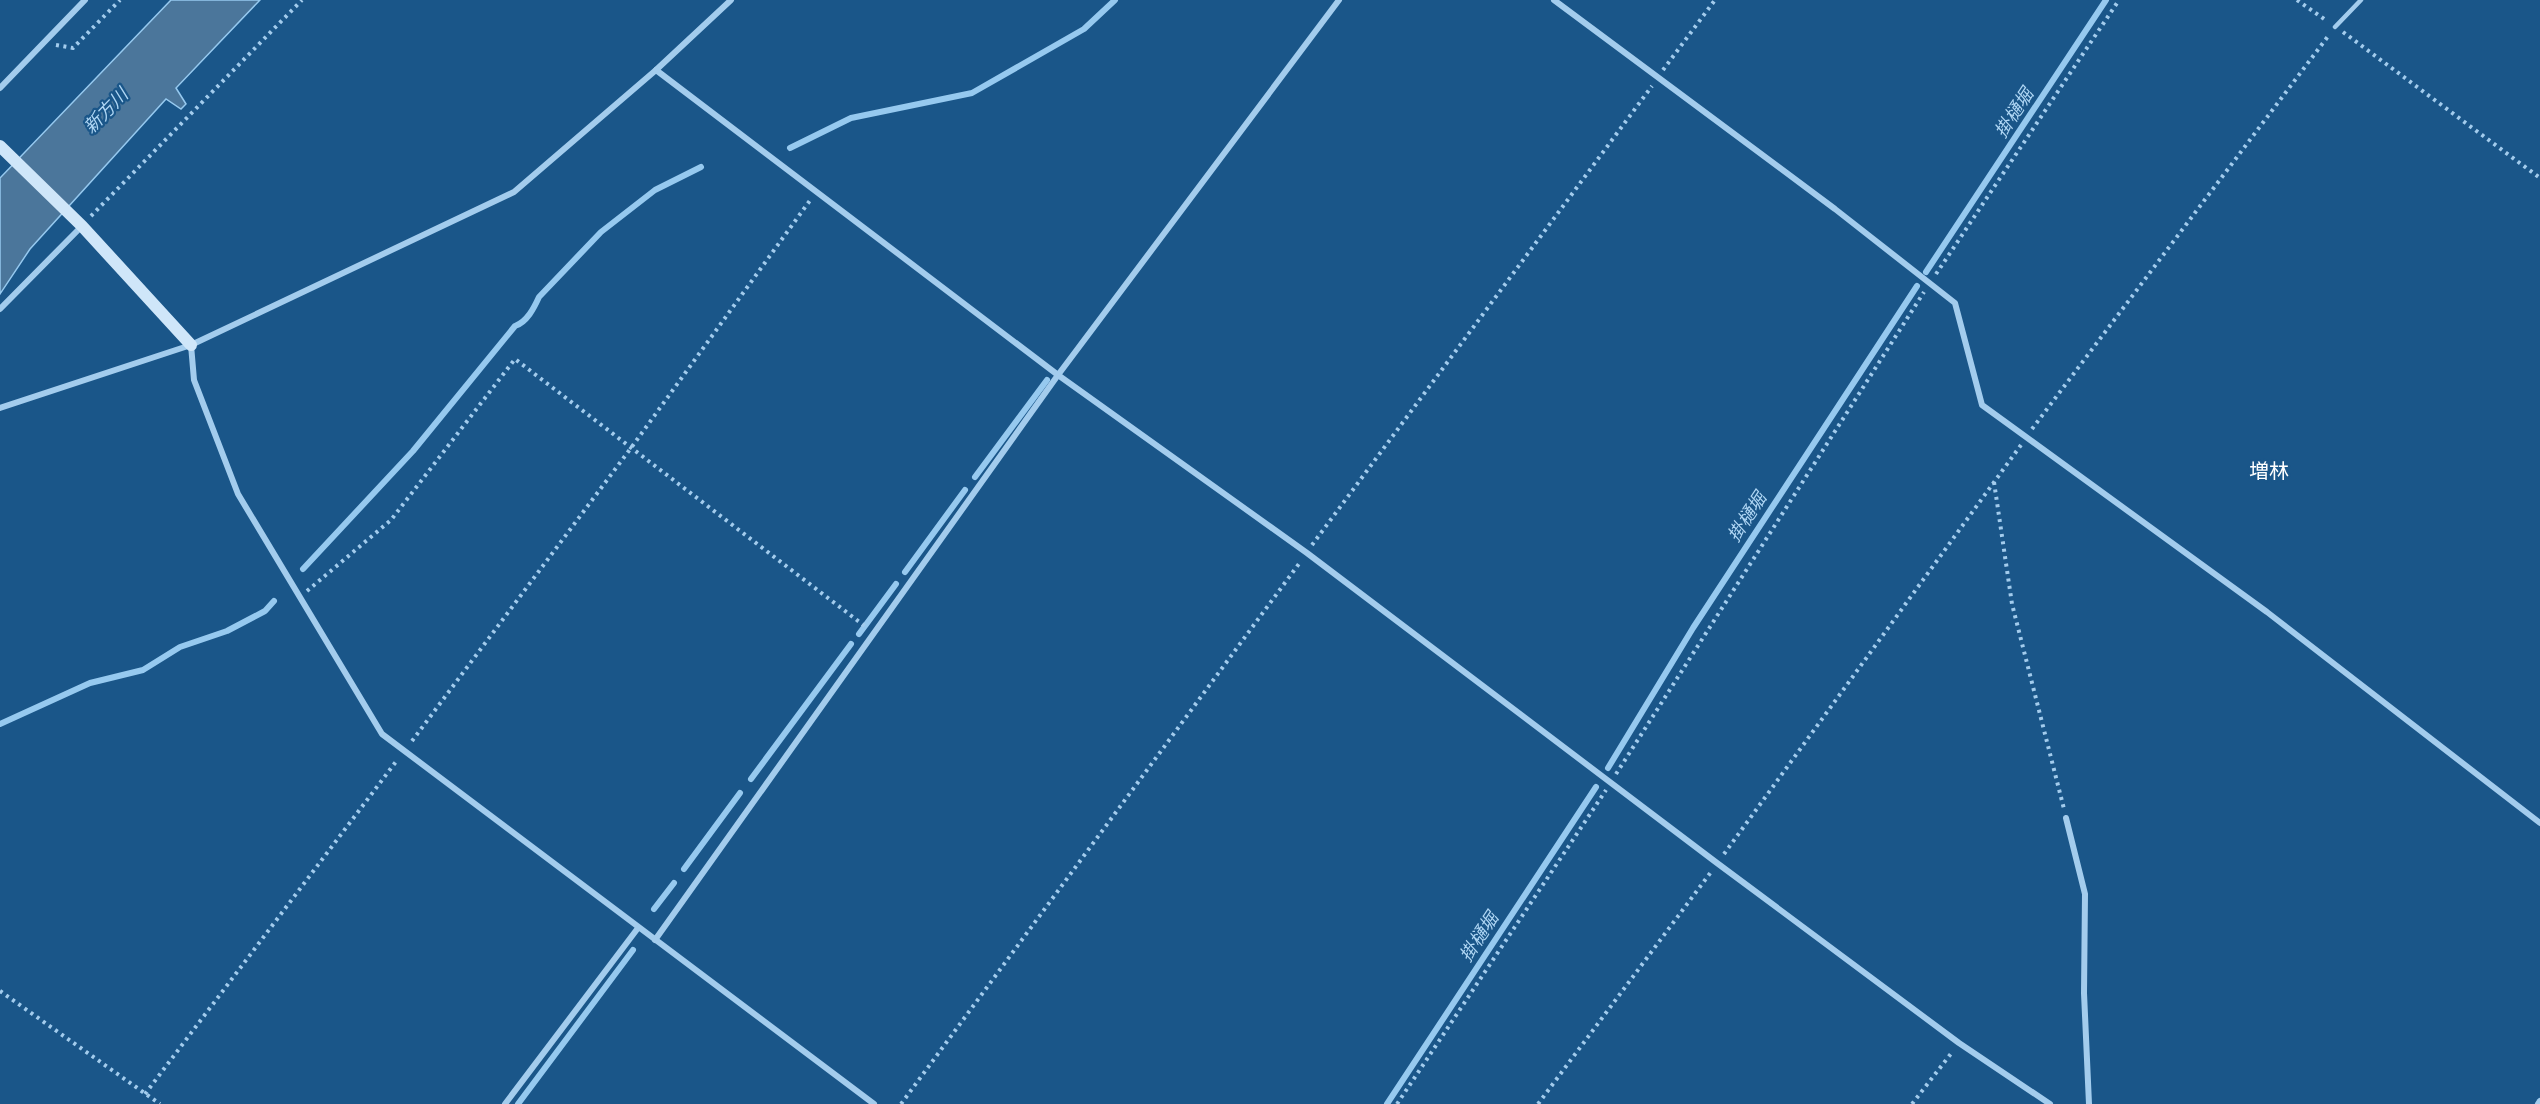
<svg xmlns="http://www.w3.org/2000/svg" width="2540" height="1104" viewBox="0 0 2540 1104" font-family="Lato,'Noto Sans JP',sans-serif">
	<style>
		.water { fill: #4b769b; stroke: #96c9ef; stroke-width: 1.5 }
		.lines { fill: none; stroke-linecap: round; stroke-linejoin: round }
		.stream { stroke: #96c9ef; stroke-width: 6 }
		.path { stroke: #a3cced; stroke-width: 4; stroke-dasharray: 3 4.5; stroke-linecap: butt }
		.lane { stroke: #a3cced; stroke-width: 4.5 }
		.street { stroke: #a3cced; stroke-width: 6 }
		.secondary { stroke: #cfe6f9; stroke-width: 12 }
		.labels { text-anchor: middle; stroke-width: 4.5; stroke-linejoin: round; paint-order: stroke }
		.water-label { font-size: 18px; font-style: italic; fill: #afd6f4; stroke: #1a5689 }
		.quarter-label { font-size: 20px; fill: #fff; stroke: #1a5689 }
	</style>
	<rect width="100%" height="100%" fill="#1a5689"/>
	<!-- water -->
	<path class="water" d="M171 0H260L176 88 186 104 181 109 166 99 30 249 0 294V178Z"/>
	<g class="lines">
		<!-- stream -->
		<g class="stream">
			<path d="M790 148 851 118 972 93 1084 29 1115 0"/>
			<path d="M1926 272 2106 0"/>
			<path d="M975 477 1047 380"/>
			<path d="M303 569 413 451 515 326C527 322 534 308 539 297L601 232 655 190 701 167"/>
			<path d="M905 572 965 490"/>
			<path d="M859 634 896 584"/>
			<path d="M0 724 90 683 143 670 180 647 227 631 265 611 274 601"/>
			<path d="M1608 768 1693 628 1917 286"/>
			<path d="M751 779 851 644"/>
			<path d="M684 869 740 793"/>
			<path d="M654 909 674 883"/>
			<path d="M518 1104 633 950"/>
			<path d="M1387 1104 1596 787"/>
		</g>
		<!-- path -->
		<g class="path">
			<path d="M2297 0 2327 21"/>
			<path d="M2343 32 2540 178"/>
			<path d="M56 45 73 48 120 0"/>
			<path d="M1663 70 1715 0"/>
			<path d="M91 216 302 0"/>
			<path d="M1936 274 2119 0"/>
			<path d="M2032 429 2329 35"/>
			<path d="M1994 482 2012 604 2064 809"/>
			<path d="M1312 545 1652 86"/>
			<path d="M307 591 391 520 515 359 866 627"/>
			<path d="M412 741 631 448 811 199"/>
			<path d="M1616 774 1924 292"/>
			<path d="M1724 854 2021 445"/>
			<path d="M0 991 160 1104"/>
			<path d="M145 1094 398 759"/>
			<path d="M901 1104 1301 561"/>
			<path d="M1397 1104 1606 790"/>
			<path d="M1538 1104 1711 872"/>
			<path d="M1912 1104 1953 1051"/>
		</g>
		<!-- lane -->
		<path class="lane" d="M2335 27 2361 0"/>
		<!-- street -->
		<g class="street">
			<path d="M1554 0 1835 209 1955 303 1982 405 2267 612 2540 823"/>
			<path d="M656 70 1058 375 1307 553 1717 863 1959 1043 2050 1104"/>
			<path d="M0 88 85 0"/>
			<path d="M0 309 82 226"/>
			<path d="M191 345 194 380 238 494 382 734 874 1104"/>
			<path d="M0 408 191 345 514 192 656 70 731 0"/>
			<path d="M2066 818 2085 894 2084 993 2089 1104"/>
			<path d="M655 940 1058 375 1339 0"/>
			<path d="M505 1104 638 928"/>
			<path d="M2538 1104 2540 1101"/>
		</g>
		<!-- secondary -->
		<path class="secondary" d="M0 146 82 226 191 345"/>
	</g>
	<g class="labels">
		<!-- water labels -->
		<g class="water-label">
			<text transform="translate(106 111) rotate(-46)" y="6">新方川</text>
			<text transform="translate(2014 113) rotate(-57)" y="6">掛樋堀</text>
			<text transform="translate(1747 517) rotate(-57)" y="6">掛樋堀</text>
			<text transform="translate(1479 937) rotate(-57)" y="6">掛樋堀</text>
		</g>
		<!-- quarter labels -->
		<g class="quarter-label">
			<text x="2269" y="478">増林</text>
		</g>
	</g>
</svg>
